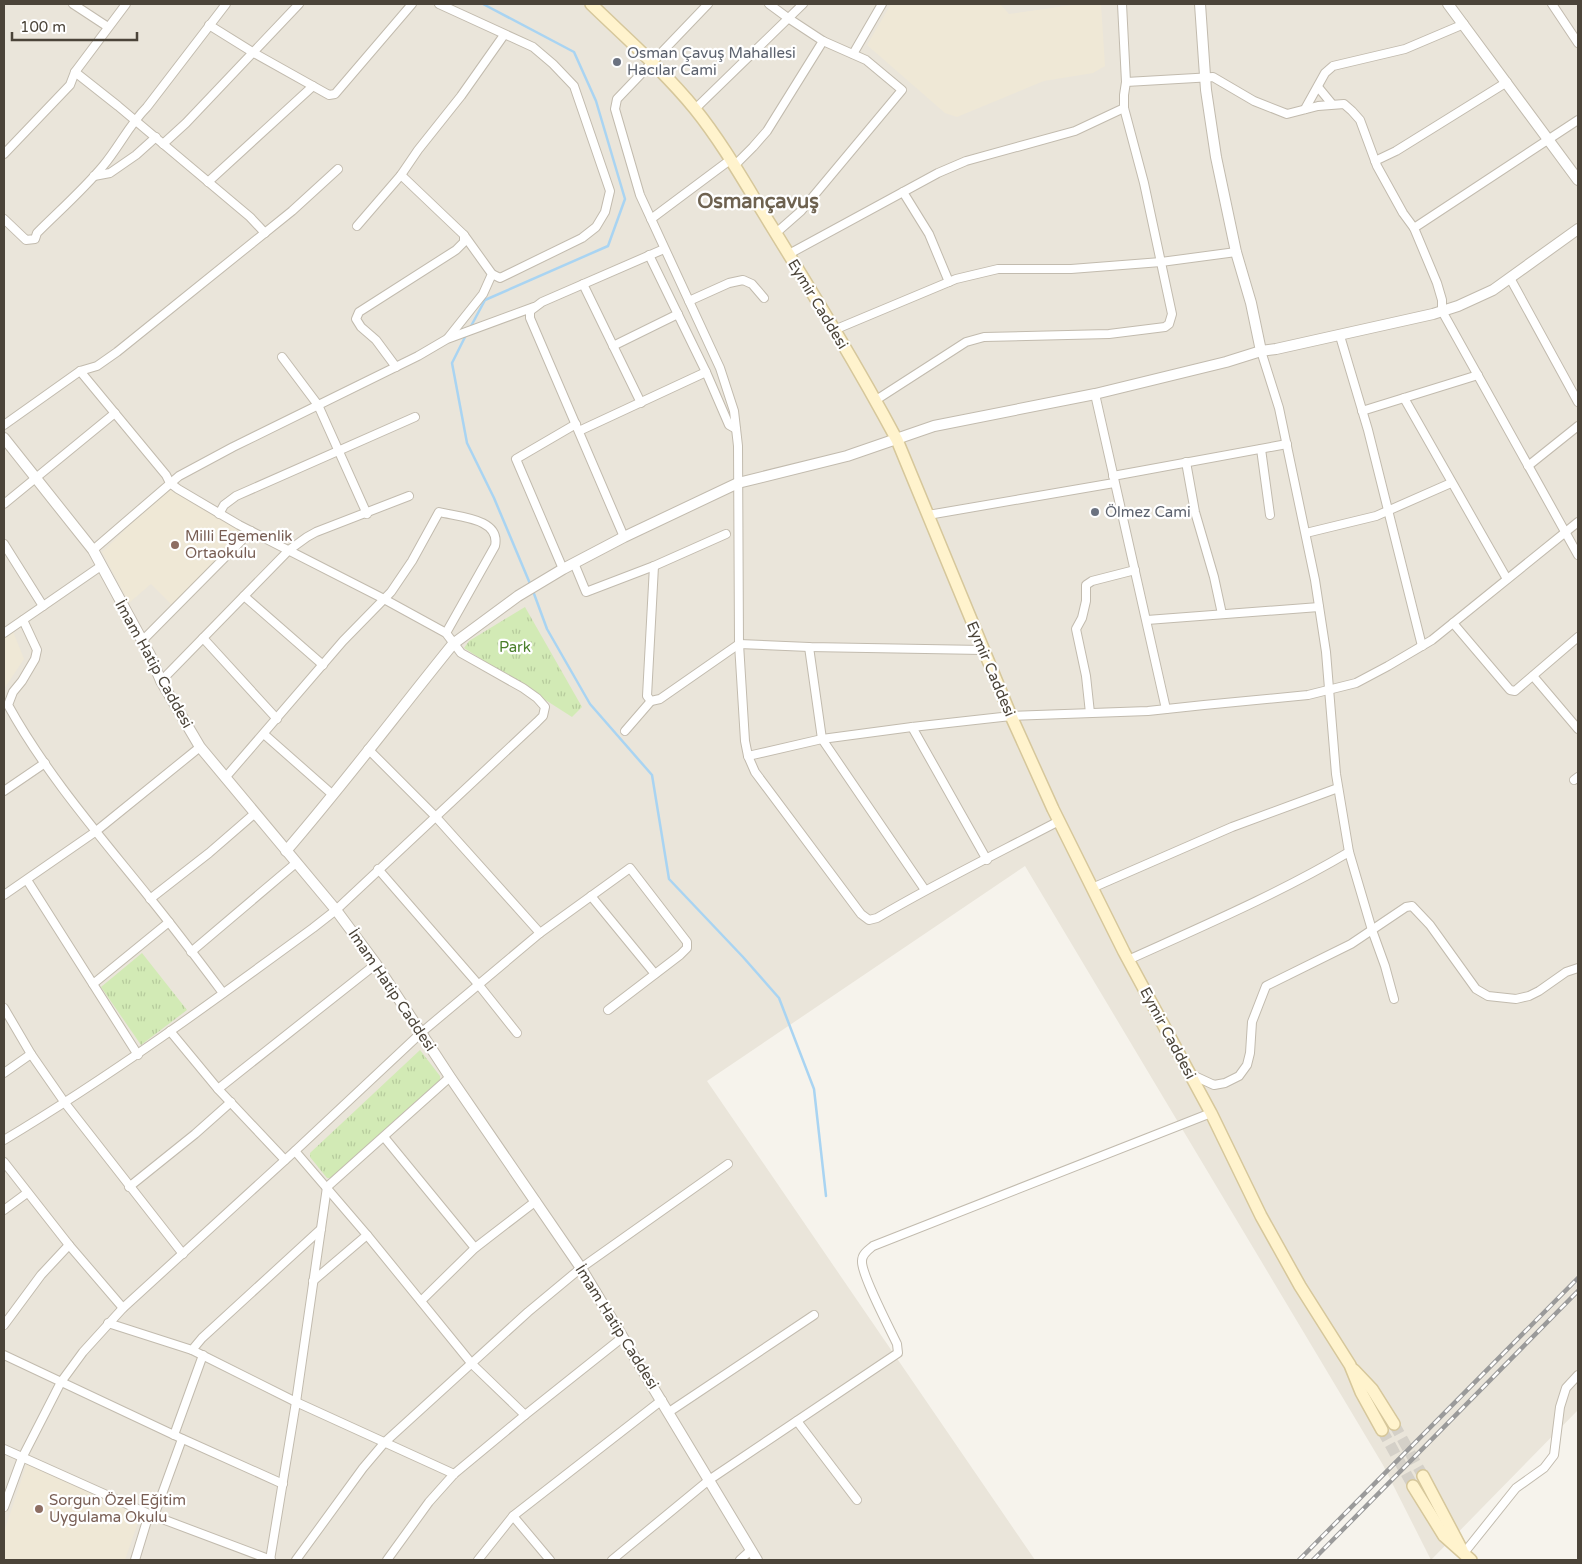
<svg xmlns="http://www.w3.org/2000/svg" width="1582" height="1564" viewBox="0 0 1582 1564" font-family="'Varela Round',sans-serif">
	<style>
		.residential { fill: #eae5da }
		.education { fill: #efe8d6 }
		.grass { fill: url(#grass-tufts) }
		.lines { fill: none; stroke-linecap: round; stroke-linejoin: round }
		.stream { stroke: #a9d4f2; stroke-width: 2.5 }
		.secondary-tunnel { stroke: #d4d0c8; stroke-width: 11; stroke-dasharray: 11 5.5; stroke-linecap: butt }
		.minor-casing { stroke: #c2bbae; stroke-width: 10 }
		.tertiary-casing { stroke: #c2bbae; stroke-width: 12 }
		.secondary-casing { stroke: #d6c79b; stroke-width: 14 }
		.minor { stroke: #fff; stroke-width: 8 }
		.tertiary { stroke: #fff; stroke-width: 10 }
		.secondary { stroke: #fff3cd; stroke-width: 11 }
		.rail-casing { stroke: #9a9a9a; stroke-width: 4.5 }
		.rail { stroke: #fff; stroke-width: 2.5; stroke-dasharray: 8; stroke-linecap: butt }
		.worship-dot { fill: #6b7280; stroke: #fff; stroke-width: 2 }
		.education-dot { fill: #8d6e63; stroke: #fff; stroke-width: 2 }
		.labels { text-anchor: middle; stroke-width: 4.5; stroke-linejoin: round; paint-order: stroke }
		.worship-label { font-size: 15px; fill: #5b616d; stroke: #fff; text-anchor: start }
		.street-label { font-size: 15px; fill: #4b4439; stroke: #fff }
		.education-label { font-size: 15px; fill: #785e54; stroke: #fff; text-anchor: start }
		.park-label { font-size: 15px; fill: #4a7f2a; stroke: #fff }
		.district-label { font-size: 20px; font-weight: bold; fill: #6e6250; stroke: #fff }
	</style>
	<defs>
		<pattern id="grass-tufts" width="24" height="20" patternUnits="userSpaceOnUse" patternTransform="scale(1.25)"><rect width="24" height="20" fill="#d2eab5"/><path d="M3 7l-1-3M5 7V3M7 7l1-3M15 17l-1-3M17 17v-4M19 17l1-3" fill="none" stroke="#b6ca9c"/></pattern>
	</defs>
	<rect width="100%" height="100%" fill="#f6f3ec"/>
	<!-- residential -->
	<path class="residential" d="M4 4H1578V1410L1431 1560 1383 1465 1025 866 707 1081 1035 1560H4Z"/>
	<!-- education -->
	<g class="education">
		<path d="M891 4H1000L1009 14 1079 4H1101L1105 66 1093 73 1044 81 957 117 945 113 867 45Z"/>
		<path d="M168 488 247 531 173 606 151 584 129 603 102 552Z"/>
		<path d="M12 629 24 659 4 689V635Z"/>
		<path d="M27 1463 137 1513 139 1520 125 1560H4V1532Z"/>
	</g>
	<!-- grass -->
	<g class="grass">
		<path d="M525 607 582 707 572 717 464 648 469 641Z"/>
		<path d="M142 953 187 1010 141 1045 101 987Z"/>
		<path d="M420 1050 440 1076V1080L331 1178H327L310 1157V1153Z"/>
	</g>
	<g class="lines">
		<!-- stream -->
		<g class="stream">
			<path d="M470 328 485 300 608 246 625 199 596 101 574 52 483 4"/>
			<path d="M467 333 452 363 467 443 494 498 531 586"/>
			<path d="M533 591 547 629 590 704 652 775 669 879 743 957 779 998 814 1089 826 1196"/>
		</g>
		<!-- secondary-tunnel -->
		<g class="secondary-tunnel">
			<path d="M1394 1424 1423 1476"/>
			<path d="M1382 1430 1413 1486"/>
		</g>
		<!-- minor casing -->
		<g class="minor-casing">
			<g id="minor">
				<path d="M73 4 108 27"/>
				<path d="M439 4 533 47 553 64 574 86 610 191 605 212 596 227 582 238 500 278 492 274"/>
				<path d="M708 4 617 99 615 109 640 195 720 368 734 411 738 446 739 644 745 741 748 756 755 772 861 914 869 920 877 918C936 883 998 853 1059 821"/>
				<path d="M769 4 788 18 823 41 866 60 902 90 801 211 776 233"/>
				<path d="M1552 4 1578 43"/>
				<path d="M209 25 254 53 329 95 335 94 412 4"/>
				<path d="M853 54 882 4"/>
				<path d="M75 72 118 106 250 217 265 233"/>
				<path d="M1126 82 1213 77 1254 101 1287 114 1318 106 1344 104 1352 111 1360 120 1377 166 1403 213 1414 228 1437 283 1442 300V311L1578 555"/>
				<path d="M1318 87 1332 104"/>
				<path d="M695 109 803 4"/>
				<path d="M1305 109 1325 73 1333 66 1405 49 1464 24"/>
				<path d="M163 144 186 123 299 4"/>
				<path d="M4 154 70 85 75 72 126 4"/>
				<path d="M1375 161 1396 151 1507 82"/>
				<path d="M734 166 753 147 767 131 823 41"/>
				<path d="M94 176 110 173 136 155 156 137"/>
				<path d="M208 182 313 86"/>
				<path d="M903 192 929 234 949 282"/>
				<path d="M4 219 26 240 35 239 37 233C59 211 83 190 103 166 119 147 129 125 147 107L226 4"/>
				<path d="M651 219 730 160"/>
				<path d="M357 226 401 175 418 150 461 96 504 35"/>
				<path d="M1414 228 1578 120"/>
				<path d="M789 254 938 173 966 161 1075 131 1124 108"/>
				<path d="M649 255 706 372 729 425 736 429"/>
				<path d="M1510 278 1578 402"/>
				<path d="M583 284 641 403"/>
				<path d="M689 301 729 283 743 280 752 284 764 298"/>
				<path d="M834 330 956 279 998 269H1071L1161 262 1236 252"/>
				<path d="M1340 336 1368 430 1422 646"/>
				<path d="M448 338 483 294 492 274 464 235"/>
				<path d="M613 346 678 314"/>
				<path d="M1261 351 1279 408 1315 580 1326 652 1336 774 1349 852 1372 930 1385 966 1394 999"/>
				<path d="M282 357 318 405 367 514"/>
				<path d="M396 367 376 340 361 327 356 319 359 312 456 250 464 242V235L401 175"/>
				<path d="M1095 394 1166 709"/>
				<path d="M1404 398 1507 579"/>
				<path d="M876 400 966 342 984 337 1109 334 1165 327 1169 324 1172 314 1144 183 1124 108V95L1126 82 1122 4"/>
				<path d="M1362 411 1478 375"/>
				<path d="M4 425 80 371 97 366 117 352 292 211 338 169"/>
				<path d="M579 431 706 372"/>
				<path d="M1261 449 1270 515"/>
				<path d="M1186 462 1195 512 1214 577 1222 614"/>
				<path d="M1528 466 1578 426"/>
				<path d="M1113 476 1287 444"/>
				<path d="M4 504 115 413"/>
				<path d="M219 514 224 505 236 496 415 417"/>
				<path d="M928 515 1114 483"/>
				<path d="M1306 533 1376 516 1451 483"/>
				<path d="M624 537 530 318V311L542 302 664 249"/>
				<path d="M4 544 43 606"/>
				<path d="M93 550 179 476 233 447 418 356 447 339 534 307"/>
				<path d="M574 563 586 592 654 566 726 534"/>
				<path d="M654 566 647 696 651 701 660 699 739 644 809 647 983 650"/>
				<path d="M563 569 516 459 576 424"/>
				<path d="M244 596 323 665"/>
				<path d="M23 620 37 650 35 659 22 681 13 692 8 705C46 774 100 836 149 897 175 929 199 961 223 993"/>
				<path d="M1147 620 1319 607"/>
				<path d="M1453 623 1510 690 1515 691 1578 637"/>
				<path d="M4 633 101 566"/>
				<path d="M203 638 277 719"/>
				<path d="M142 641 251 531"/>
				<path d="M809 647 822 739 925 890"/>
				<path d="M1533 676 1578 729"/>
				<path d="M161 681 289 550 307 537 316 532 409 496"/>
				<path d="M1090 713 1086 676 1076 629 1082 618 1086 601V585L1092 581 1135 570"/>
				<path d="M912 727 987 860"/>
				<path d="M625 731 651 701"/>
				<path d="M265 735 333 795"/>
				<path d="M368 749 435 816 540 933"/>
				<path d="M748 756 822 739 912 727 1011 716 1148 711 1204 705 1308 695 1356 683 1388 666 1432 640 1578 522"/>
				<path d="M225 778 343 641 391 592 412 561 439 512C458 517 501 518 495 546L446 633"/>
				<path d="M1574 780 1578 777"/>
				<path d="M4 791 45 763"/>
				<path d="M378 869 478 984 517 1033"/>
				<path d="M27 880 138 1055"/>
				<path d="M1092 888 1232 827 1338 788"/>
				<path d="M4 895 95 832 200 747"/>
				<path d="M591 896 655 974"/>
				<path d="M150 899 209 853 254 814"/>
				<path d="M191 952 296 863"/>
				<path d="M1128 960C1203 926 1278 894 1349 852"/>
				<path d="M93 984 169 922"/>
				<path d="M4 1008 31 1054 65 1103 183 1254"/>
				<path d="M170 1031 218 1089 285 1160"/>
				<path d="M4 1073 31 1054"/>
				<path d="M1188 1073 1214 1085 1225 1083 1239 1076 1247 1065 1250 1053 1252 1022 1266 986 1351 944 1406 907 1412 906 1430 925 1476 989 1488 996 1516 999 1529 996 1539 991 1566 972 1578 968"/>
				<path d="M218 1089 376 964"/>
				<path d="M384 1137 475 1248"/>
				<path d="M4 1140C111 1076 212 1002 313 928L336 910 537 722 543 716 545 707 537 698 523 688 461 653 446 633 384 599 239 525 178 489 170 483 166 475 80 371"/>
				<path d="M295 1151 367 1235 472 1364 525 1415"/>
				<path d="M4 1162 69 1245 123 1308"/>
				<path d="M129 1187 195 1134 231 1102"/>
				<path d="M4 1210 27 1193"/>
				<path d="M313 1281 367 1235"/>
				<path d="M421 1301 475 1248 536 1201"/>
				<path d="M108 1323 192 1350 202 1338 321 1229"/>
				<path d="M4 1325 41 1275 69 1245"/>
				<path d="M192 1350 296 1402 454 1474"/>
				<path d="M4 1355 174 1435 283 1484"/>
				<path d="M669 1412 814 1315"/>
				<path d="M797 1421 857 1500"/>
				<path d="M174 1435 203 1355"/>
				<path d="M4 1449 149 1514 271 1560"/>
				<path d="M4 1507 22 1458 61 1382 83 1352 123 1308 295 1151 422 1032 540 933 630 868 687 942V948L680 955 608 1010"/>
				<path d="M154 1516 182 1439"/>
				<path d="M513 1516 550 1560"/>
				<path d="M1464 1553 1516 1488 1544 1468 1554 1455 1560 1407 1566 1388 1578 1375"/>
				<path d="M135 1560 149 1514"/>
				<path d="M270 1560 296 1402 327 1187 450 1077"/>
				<path d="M296 1560 363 1468 385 1442 528 1312 581 1268 728 1164"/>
				<path d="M387 1560 429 1502 454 1474 525 1415 623 1337"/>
				<path d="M478 1560 513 1516 662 1400"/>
				<path d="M612 1560 709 1480 898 1353 897 1344C890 1329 861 1274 862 1261 862 1254 868 1250 873 1246L1211 1113"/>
				<path d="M740 1560 751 1550"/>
			</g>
		</g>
		<!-- tertiary casing -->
		<g class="tertiary-casing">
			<g id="tertiary">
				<path d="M1200 4 1206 90 1216 157 1236 252 1251 303 1261 351"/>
				<path d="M1448 4 1578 180"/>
				<path d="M4 438 93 550 150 655 161 681 200 747 336 910 376 964 450 1077 581 1268 757 1560"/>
				<path d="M286 851C344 784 397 713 453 644L518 596 563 569 624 537 738 483 847 456 934 426 1095 394 1226 362 1261 351 1276 349 1433 314 1458 306 1493 290 1578 229"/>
			</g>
		</g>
		<!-- secondary casing -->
		<g class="secondary-casing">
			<g id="secondary">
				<path d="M591 4C626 38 664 71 695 109 724 145 747 187 772 227 815 297 858 367 897 440L1011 716 1053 809 1124 952 1211 1113 1261 1216 1300 1286 1350 1365 1361 1392 1382 1430"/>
				<path d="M1354 1370 1372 1389 1394 1424"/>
				<path d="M1423 1476 1462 1550"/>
				<path d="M1413 1486 1444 1536 1471 1560"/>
			</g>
		</g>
		<!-- minor -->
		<use href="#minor" class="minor"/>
		<!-- tertiary -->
		<use href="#tertiary" class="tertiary"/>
		<!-- secondary -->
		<use href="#secondary" class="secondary"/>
		<!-- rail casing -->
		<g class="rail-casing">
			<g id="rail">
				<path d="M1299 1560 1578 1278"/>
				<path d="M1313 1560 1578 1291"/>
			</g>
		</g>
		<!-- rail -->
		<use href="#rail" class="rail"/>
	</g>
	<!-- markers -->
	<g class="worship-dot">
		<circle cx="617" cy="62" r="5"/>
		<circle cx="1095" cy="512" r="5"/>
	</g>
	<g class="education-dot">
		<circle cx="175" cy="545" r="5"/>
		<circle cx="39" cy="1509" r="5"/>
	</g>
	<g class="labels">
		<!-- worship labels -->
		<g class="worship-label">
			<text x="627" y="58">Osman Çavuş Mahallesi<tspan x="627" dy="17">Hacılar Cami</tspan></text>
			<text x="1105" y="517">Ölmez Cami</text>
		</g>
		<!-- street labels -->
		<g class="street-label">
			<text transform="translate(818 304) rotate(59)" y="5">Eymir Caddesi</text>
			<text transform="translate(154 664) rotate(61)" y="5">İmam Hatip Caddesi</text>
			<text transform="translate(991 669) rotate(67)" y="5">Eymir Caddesi</text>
			<text transform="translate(392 990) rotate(56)" y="5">İmam Hatip Caddesi</text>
			<text transform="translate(1168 1033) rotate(62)" y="5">Eymir Caddesi</text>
			<text transform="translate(617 1327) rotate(58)" y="5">İmam Hatip Caddesi</text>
		</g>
		<!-- education labels -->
		<g class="education-label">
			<text x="185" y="541">Milli Egemenlik<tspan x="185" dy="17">Ortaokulu</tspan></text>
			<text x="49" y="1505">Sorgun Özel Eğitim<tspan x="49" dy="17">Uygulama Okulu</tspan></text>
		</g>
		<!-- park labels -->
		<g class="park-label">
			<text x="515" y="652">Park</text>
		</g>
		<!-- district labels -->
		<g class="district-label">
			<text x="758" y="208">Osmançavuş</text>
		</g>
	</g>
	<!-- border -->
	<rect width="1582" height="1564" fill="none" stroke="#4b4439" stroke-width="10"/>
	<!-- scale -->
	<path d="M12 32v8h125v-8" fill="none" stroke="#4b4439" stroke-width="2.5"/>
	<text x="20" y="32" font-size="15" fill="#4b4439" stroke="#ffffff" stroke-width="4" paint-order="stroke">100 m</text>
</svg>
